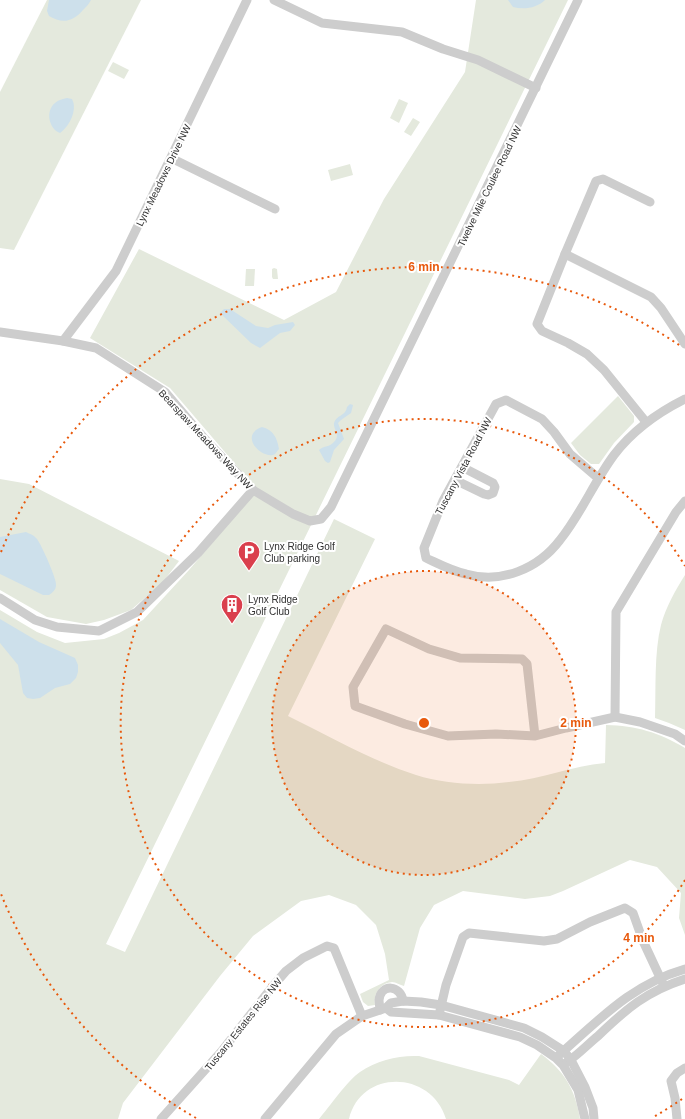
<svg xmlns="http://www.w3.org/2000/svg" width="685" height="1119" viewBox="0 0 685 1119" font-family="Arial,sans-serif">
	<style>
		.green { fill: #e4e9dd }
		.water { fill: #cde0eb }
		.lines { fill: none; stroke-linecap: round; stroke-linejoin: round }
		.minor { stroke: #cdcdcd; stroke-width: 9 }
		.ring { fill: none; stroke: #e8590c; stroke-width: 2; stroke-dasharray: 2 4 }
		.labels { text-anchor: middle; stroke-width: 4; stroke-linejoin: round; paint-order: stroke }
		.street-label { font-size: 10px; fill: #303030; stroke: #fff }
		.poi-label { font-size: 10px; fill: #303030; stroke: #fff; text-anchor: start }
		.centre { fill: #e8590c; stroke: #fff; stroke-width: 2 }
		.ring-label { font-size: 12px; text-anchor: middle; font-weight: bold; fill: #e8590c; stroke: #fff; stroke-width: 4; stroke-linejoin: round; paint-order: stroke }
	</style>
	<rect width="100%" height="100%" fill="#fff"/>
	<!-- green -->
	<g class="green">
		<path d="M47 0H141L14 250 0 248V92Z"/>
		<path d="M476 0H568L106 944 125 952 334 519 375 539 288 716C329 736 372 761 416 775 445 784 479 786 509 782 542 779 572 766 605 763L606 725C637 726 658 732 685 748V935L679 918 681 893 657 867 630 860 563 891 550 896 525 899 463 891 434 905 420 928 404 986C400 985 396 982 392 982 380 983 373 994 375 1005L368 1006 363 1002 360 994 389 980 385 954 376 925 356 905 329 895 301 901 253 936 220 976 123 1103 118 1119H0V610L37 632 65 643 104 639 119 633 143 620 189 570 258 489 248 479 170 388 90 338 139 249 284 320 336 292 384 199 465 72Z"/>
		<path d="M113 62 129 70 124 79 108 71Z"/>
		<path d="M399 99 408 103 399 123 390 118Z"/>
		<path d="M413 118 420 122 411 136 404 132Z"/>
		<path d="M350 164 353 175 331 181 328 170Z"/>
		<path d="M274 268 277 269 278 279H273L272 277V269Z"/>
		<path d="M246 269H255L254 286H245Z"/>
		<path d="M618 396 634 416V422L614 443 599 464H591L580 455 571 443Z"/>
		<path d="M0 479 29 484 179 561 163 582 131 610 104 620 86 624 47 617 0 590Z"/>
		<path d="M685 575V730L669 723 655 718C656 689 654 653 661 625 666 607 675 591 685 575Z"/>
		<path d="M541 1054C565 1072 575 1089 580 1119H446C431 1070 361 1069 349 1119H319C329 1107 348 1080 360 1072 377 1060 399 1055 419 1056L509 1080 519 1085Z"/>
	</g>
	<!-- water -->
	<g class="water">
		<path d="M49 0H91C89 4 86 7 83 10 73 22 62 24 49 16L47 11Z"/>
		<path d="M508 0H545C537 8 524 10 513 7Z"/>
		<path d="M67 98 72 99C78 110 69 127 60 133 49 129 45 111 55 103 58 100 63 99 67 98Z"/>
		<path d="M224 309H230L256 326 268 328 275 325 293 322 295 325 290 331 280 333 260 348 251 343 220 313Z"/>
		<path d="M350 404 353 405 351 413 341 420 338 423 344 439 334 450 330 462 328 463 325 461 319 450C323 446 329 447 333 443 342 435 333 430 334 423 336 415 346 416 347 407Z"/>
		<path d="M262 427C273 430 277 437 279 449 278 450 276 453 275 454 264 461 237 436 262 427Z"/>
		<path d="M26 532C30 534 34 535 37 539 41 544 57 579 56 585 56 590 53 592 49 595H43L0 574V537Z"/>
		<path d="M0 619 39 642 75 658 78 665V672L76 678 70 684 55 688 40 698 33 699 27 698 23 693 18 665 0 643Z"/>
	</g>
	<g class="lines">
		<!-- minor -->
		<g class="minor">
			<path d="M274 0 322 23 402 32 443 49 478 60 536 88"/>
			<path d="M171 158 275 209"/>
			<path d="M565 254 596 181 603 179 650 202"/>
			<path d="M0 332 63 341 96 348 165 392 203 437 253 490 293 514 310 521 321 519 331 507 578 0"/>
			<path d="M63 341 116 271 247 0"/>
			<path d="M646 422 604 370 587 354 568 343 542 331 537 324 565 254 651 297 661 308 685 344"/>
			<path d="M598 478 570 454 554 432 542 419 506 400 496 404 443 501 424 548 426 558C439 564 452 571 466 574 501 584 538 569 560 540 581 514 594 482 614 455 633 430 657 413 685 399"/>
			<path d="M455 480 484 494 488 495 493 493 495 487 493 483 462 467"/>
			<path d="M0 598 35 620 57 627 99 631 137 612 198 553 253 490"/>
			<path d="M615 717 616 612 676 512 685 501"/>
			<path d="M535 736 527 664 522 659 460 658 429 649 386 629 353 687 355 706 405 724 448 736 496 734 535 736 566 728 615 717 640 722 675 734 685 741"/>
			<path d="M386 1008 391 1012 439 1015 520 1037 537 1045 556 1058 563 1065 578 1090 585 1119"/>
			<path d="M380 1010C380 1007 379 1003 379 1000 381 983 401 985 403 1001"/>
			<path d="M439 1015 446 985 463 937 469 933 544 941 557 939 590 922 625 908 633 913 643 941 664 986"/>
			<path d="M559 1055C599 1020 632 984 685 969"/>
			<path d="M567 1062C578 1055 588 1044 598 1036 626 1009 647 991 685 979"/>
			<path d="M161 1119 221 1052 273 986 286 971 303 958 327 946 334 948 362 1016"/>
			<path d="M265 1119 336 1034 362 1016 386 1008 391 1003 403 1001 421 1002 441 1005 524 1028 542 1037 564 1051 571 1060 585 1087 593 1108 594 1119"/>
			<path d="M677 1119 675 1098 671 1081 677 1073 685 1068"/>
		</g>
	</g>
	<!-- distance rings -->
	<circle cx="424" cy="723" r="152" fill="#e8590c" fill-opacity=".12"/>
	<g class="ring">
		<circle cx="424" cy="723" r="152"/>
		<path d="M685 880A304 304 0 1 1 685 566"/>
		<path d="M682 1099A456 456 0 0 1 652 1118M196 1118A456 456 0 0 1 1 894M1 552A456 456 0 0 1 682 347"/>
	</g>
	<!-- icons -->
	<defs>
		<g id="parking-pin" transform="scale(1.15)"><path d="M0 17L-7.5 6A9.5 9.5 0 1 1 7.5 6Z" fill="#da3f4d" stroke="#fff"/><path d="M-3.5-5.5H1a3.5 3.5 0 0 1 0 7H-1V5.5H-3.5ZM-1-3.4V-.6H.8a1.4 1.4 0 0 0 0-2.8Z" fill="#fff"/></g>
		<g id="building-pin" transform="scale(1.15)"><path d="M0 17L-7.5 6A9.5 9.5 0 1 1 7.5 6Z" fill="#da3f4d" stroke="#fff"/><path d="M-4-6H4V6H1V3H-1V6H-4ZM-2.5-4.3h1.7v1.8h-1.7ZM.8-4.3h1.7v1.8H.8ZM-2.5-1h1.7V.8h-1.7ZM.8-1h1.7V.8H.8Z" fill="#fff"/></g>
	</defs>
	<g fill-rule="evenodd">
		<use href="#parking-pin" x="249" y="552"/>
		<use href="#building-pin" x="232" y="605"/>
	</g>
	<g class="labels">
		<!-- street labels -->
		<g class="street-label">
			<text transform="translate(163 175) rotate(-64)" y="4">Lynx Meadows Drive NW</text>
			<text transform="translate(489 186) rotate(-64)" y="4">Twelve Mile Coulee Road NW</text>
			<text transform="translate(206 439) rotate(47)" y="4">Bearspaw Meadows Way NW</text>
			<text transform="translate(463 466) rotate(-62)" y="4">Tuscany Vista Road NW</text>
			<text transform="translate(243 1024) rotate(-51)" y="4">Tuscany Estates Rise NW</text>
		</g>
		<!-- poi labels -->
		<g class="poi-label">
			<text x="264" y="550">Lynx Ridge Golf<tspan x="264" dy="12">Club parking</tspan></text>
			<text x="248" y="603">Lynx Ridge<tspan x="248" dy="12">Golf Club</tspan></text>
		</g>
	</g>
	<circle cx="424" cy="723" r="6" class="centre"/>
	<g class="ring-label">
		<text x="424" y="271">6 min</text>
		<text x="576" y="727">2 min</text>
		<text x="639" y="942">4 min</text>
	</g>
</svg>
